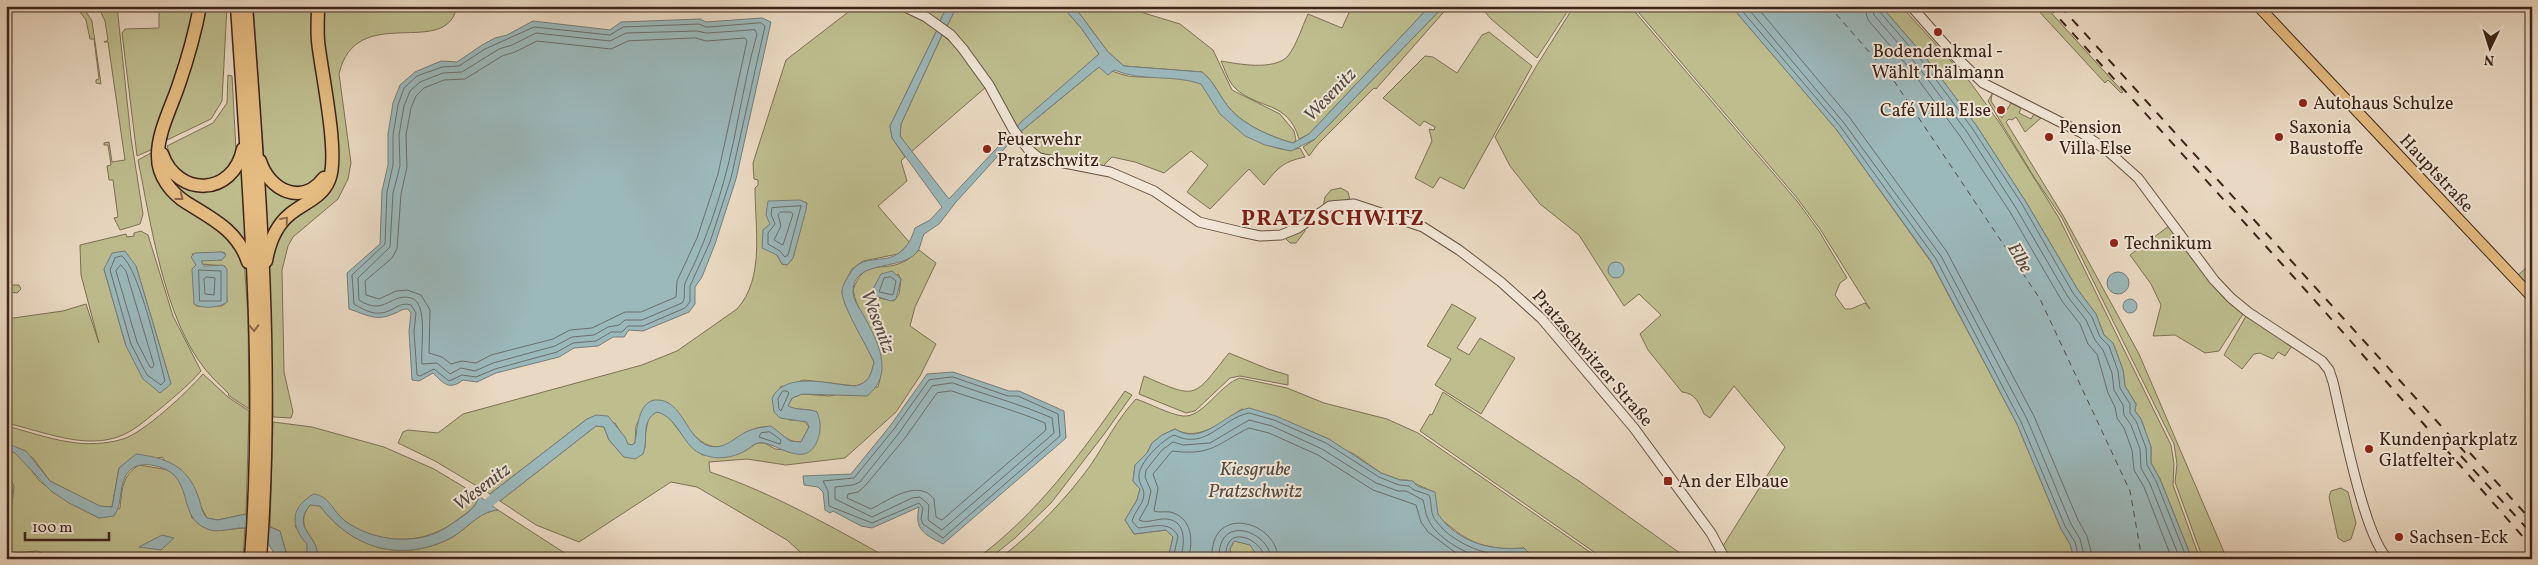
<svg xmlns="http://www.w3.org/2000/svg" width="2538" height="565" viewBox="0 0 2538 565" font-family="Vollkorn,serif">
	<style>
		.green { fill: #bebd8e; stroke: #7e7054; fill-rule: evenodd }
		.water { fill: #9bb8bb; stroke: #757d7a }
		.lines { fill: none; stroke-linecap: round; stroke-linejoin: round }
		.shore { stroke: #6c6e6a; stroke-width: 1 }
		.river { stroke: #9bb8bb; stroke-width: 10 }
		.ferry { stroke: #544942; stroke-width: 1; stroke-dasharray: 6 5; stroke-linecap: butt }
		.minor-casing { stroke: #685143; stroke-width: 11 }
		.major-casing { stroke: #3d2419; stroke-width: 12 }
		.highway-casing { stroke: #3d2419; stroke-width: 15 }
		.minor { stroke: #f1e6d7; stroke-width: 9 }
		.major { stroke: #e5bc81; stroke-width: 10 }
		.highway { stroke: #e5bc81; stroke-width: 12 }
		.rail { stroke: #3d2419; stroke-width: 2; stroke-dasharray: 9 9; stroke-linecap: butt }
		.oneway { stroke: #896848 }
		.poi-dot { fill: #8f2418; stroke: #f1e6d7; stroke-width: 2 }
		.labels { text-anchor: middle; stroke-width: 4; stroke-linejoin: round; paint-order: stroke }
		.poi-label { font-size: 18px; fill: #3d2419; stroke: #f1e6d7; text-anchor: start }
		.street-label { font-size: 18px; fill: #3d2419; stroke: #f1e6d7 }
		.water-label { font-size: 19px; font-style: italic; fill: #544942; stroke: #f1e6d7 }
		.district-label { font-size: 22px; font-weight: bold; letter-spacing: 1px; fill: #7a1f14; stroke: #f1e6d7 }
	</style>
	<rect width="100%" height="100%" fill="#ead9c2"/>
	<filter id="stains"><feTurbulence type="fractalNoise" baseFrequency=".004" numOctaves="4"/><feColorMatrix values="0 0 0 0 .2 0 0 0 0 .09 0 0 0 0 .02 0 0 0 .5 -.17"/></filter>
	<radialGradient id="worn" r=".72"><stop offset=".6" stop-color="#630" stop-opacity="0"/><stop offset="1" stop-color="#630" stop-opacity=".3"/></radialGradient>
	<!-- green -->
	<g class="green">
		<path d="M72 6H82L92 21 101 84 96 83V80L99 79 94 39H90L86 20 80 12Z"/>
		<path d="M98 6H117L131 138 143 214 140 224 120 230 114 218 118 217 113 180H109L107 166 111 165 108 145H104V143L109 142 112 162 125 160 108 42H104L108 40 105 21Z"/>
		<path d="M159 6H194L189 35 153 149 137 156 122 33 125 29 159 28Z"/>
		<path d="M207 6H227L222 101 211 119 167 140 168 129 198 45Z"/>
		<path d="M253 6H314L328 142 327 166 323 175 305 189 281 187 264 164Z"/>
		<path d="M322 6H457C447 61 356 0 339 74L351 163 348 179 338 199 293 237 288 246 282 270 284 372 293 412 291 418 273 417 269 259 278 233 329 188Z"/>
		<path d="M856 6H895L929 23 937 30 890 126 892 138 905 157 901 161 907 181 878 206 910 243 898 254 863 261 852 269 845 282 842 292 845 304 874 362C871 375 869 383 855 386L804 380 780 387 789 420H803L809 427 801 442C785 444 779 426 763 427 749 428 741 438 729 444 698 457 686 419 668 403L646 405 636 426 635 443 632 445 628 444 615 423 587 419 490 494 435 461 398 443 403 432 408 430 438 433 463 414 642 365 677 351 737 309C765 278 755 228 755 188L758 185V180L754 179 753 163 786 60ZM807 203 793 258 787 265 782 264 763 230Z"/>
		<path d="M912 6H947L940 21Z"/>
		<path d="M957 6H1062L1082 29 1099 54 1016 128 952 33 953 31 947 26Z"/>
		<path d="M1074 6H1121L1180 24 1213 50 1232 90 1280 114 1294 131 1296 140 1293 143C1271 137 1246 126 1231 110 1220 98 1215 82 1202 72L1124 66 1108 52Z"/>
		<path d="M1352 6H1430L1309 134 1299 139C1288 100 1258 110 1235 88 1228 81 1225 70 1221 61 1238 64 1274 71 1288 56 1297 44 1302 27 1308 14L1342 28Z"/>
		<path d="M1444 6H1449L1376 89 1374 88 1318 144 1309 156 1303 147 1315 139Z"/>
		<path d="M1480 6H1571L1537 58 1491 19Z"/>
		<path d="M1574 6H1630L1797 201 1819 231 1847 278 1840 283 1835 295 1845 309H1851L1865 303 1870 309 1820 229 1797 198 1633 6H1731L1836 129 1931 262 2017 424 2061 529 2070 544 2074 559H1727L1723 546 1785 447 1734 386 1710 418 1704 414C1699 403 1695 393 1682 392L1648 350 1640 334 1661 315 1639 294 1624 306 1579 235 1540 204 1510 166 1495 137 1537 65Z"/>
		<path d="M1881 6H1901L1970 82 1999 122 2059 218 2171 445 2174 464 2173 485 2200 559H2192L2160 479 2151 463V447L2141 419 2135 411 2136 404 2125 386 2123 370 2113 343 2104 335 2096 314 2078 290 2026 202 1976 125 1926 58Z"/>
		<path d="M2034 6H2045L2123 92 2121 93 2108 80 2105 83Z"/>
		<path d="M1489 32 1532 66 1464 189 1440 177 1433 188 1415 178 1432 141 1429 129 1434 130 1435 127 1424 121 1420 126 1383 98 1425 56 1433 57 1457 73 1482 35Z"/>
		<path d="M942 35 961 50 986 87 911 152 900 136 901 124Z"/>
		<path d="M1099 67C1109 69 1118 74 1128 76 1150 80 1184 70 1203 85 1230 107 1261 160 1300 148L1305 157C1282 162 1278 168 1264 185L1249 169 1210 209 1187 192 1208 165 1191 151 1164 173 1135 162 1112 157 1101 168 1048 158 1032 149 1019 133Z"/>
		<path d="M228 75 232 76 236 150C232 168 221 174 206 183L176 173 167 146 213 123 227 103Z"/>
		<path d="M1992 94 1991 101 2002 118 2011 103 2021 108 2019 113 2031 119 2034 114 2041 118 2025 132 2016 117 2012 120 2009 119 2006 122 2064 217 2139 354 2227 559H2203L2175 482 2177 464 2174 444 2062 218 2034 177 1988 101Z"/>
		<path d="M153 152 160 176 218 225 244 259 248 316 249 409 228 395 229 394C221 386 212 378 205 369 164 318 151 224 138 160ZM222 252 225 253 222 260 203 259 201 264 225 266 227 302 222 306H196V265L192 254Z"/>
		<path d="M162 160 198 189 242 164 247 252 177 192Z"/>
		<path d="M264 178 307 193 268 243Z"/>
		<path d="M1341 188 1348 192 1350 200 1323 207 1325 197 1331 190Z"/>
		<path d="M2169 226C2191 255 2212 292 2243 314L2219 351 2205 353 2175 335 2153 336 2161 305 2151 284 2130 255Z"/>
		<path d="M1305 227V231L1296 243H1290L1284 237Z"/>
		<path d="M141 231 148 235 173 316 201 371C189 385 175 396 161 408 149 417 138 428 123 435 86 451 43 431 6 423V319L63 311 86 304 99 343 81 275 80 245 126 234 127 237 134 236V233ZM136 266 171 384 126 346 104 269Z"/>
		<path d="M919 250 936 263 915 307 910 326 936 344 920 376 896 412 845 458 786 465 747 459 709 462 710 472C773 493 832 527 890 559H808L787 540 697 487 671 482 579 542 536 525 500 501 596 426 604 427 609 440 624 457 645 448V435L649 416 657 412 666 414 687 441 702 455 745 451 757 443H765L775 449 808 452 817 412C807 408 797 411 788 406L792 398 802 394 829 396 878 387C891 345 860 326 853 290 865 257 880 273 903 262 909 260 914 254 919 250ZM898 274 901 279 899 294 894 301 879 298Z"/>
		<path d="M2527 267 2532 269V283L2527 285 2517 276Z"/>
		<path d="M6 285H19L21 289 17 293 6 292Z"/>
		<path d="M1452 304 1476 318 1457 348 1469 355 1480 338 1515 358 1481 414 1435 385 1451 359 1427 346Z"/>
		<path d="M2246 316 2292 346 2285 356 2278 352 2273 359 2260 353 2254 354 2242 369 2224 355Z"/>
		<path d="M1229 353 1268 369 1288 375V385L1240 376 1230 378 1195 411 1186 413 1139 394 1144 376C1198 400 1193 398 1229 353Z"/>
		<path d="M203 374 228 397 249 411 246 514 218 520 207 518 201 507 162 457 119 468 112 507H100L50 481 33 458 6 443V426C27 431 48 439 70 442 86 445 107 444 123 439 145 432 187 392 203 374Z"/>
		<path d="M1240 378 1287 388 1324 403 1387 419 1418 433 1600 559H1535L1524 548C1496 550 1475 547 1452 528 1447 524 1441 520 1438 515 1435 508 1435 499 1434 492L1407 480H1400L1381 473 1354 454 1340 448 1329 439 1312 432 1242 409C1223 421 1198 443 1175 429L1162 435 1152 443 1147 453 1135 465 1133 481 1140 489 1137 500 1125 520 1134 534 1166 530 1173 537 1168 559H1008L1004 555C1035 531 1066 499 1090 466 1105 444 1118 418 1136 399 1151 404 1168 414 1183 416 1203 418 1220 384 1240 378Z"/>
		<path d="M1125 391 1132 395 1105 433 1051 503 1015 538 989 559H976C1037 515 1082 452 1125 391Z"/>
		<path d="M1443 392 1579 481 1684 556 1682 559H1604L1420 431 1430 414 1432 415Z"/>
		<path d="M273 422 312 427 384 447 434 469 479 496C476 509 463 515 453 523 421 546 376 544 345 521 330 509 334 502 314 494L295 526 307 544V559H288L280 531 270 527Z"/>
		<path d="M8 451C24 452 31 474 42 483 59 496 80 508 99 518L120 508C122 489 122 476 139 465L169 470 182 483 192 518 222 530 245 528 243 559H55L37 551 6 554V523L11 511 14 487 6 466Z"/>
		<path d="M2341 488 2348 492 2356 523 2351 539 2344 542 2338 538 2329 497 2331 491Z"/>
		<path d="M310 505 320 506C352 548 400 563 449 539 465 531 479 511 498 510L574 559H317C321 536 291 530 310 505Z"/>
		<path d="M1234 541 1251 545 1259 559H1231L1230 549Z"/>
		<path d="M34 553 50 559H6V556Z"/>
	</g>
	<!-- water -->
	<g class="water">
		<path d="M947 6H957L947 26 940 21Z"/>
		<path d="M1062 6H1074L1108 52 1124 66 1202 72C1215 82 1220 98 1231 110 1246 126 1271 137 1293 143L1309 134 1430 6H1444L1315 139 1291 151 1265 145 1245 136 1220 114 1201 84C1173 74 1142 82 1114 70L1108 75 1099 67 1019 133 1016 128 1021 122 1099 54 1082 29Z"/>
		<path d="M1731 6H1881L1926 58 1976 125 2026 202 2078 290 2096 314 2104 335 2113 343 2123 370 2125 386 2136 404 2135 411 2141 419 2151 447V463L2160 479 2192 559H2074L2070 544 2061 529 2017 424 1931 261 1836 129Z"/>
		<path d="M762 18 771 22 736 179 715 244 702 277 695 287V304L689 312 643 331 629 330 624 337H613L598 346 574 348 559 357 496 373 477 382 463 380C449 391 443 383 433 373L419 381 412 380 409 331 411 313 408 309C401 309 399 312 393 314 376 322 365 314 349 309L347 273 380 244 382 191 388 165V134L393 103 400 85 415 72 441 61 457 62 482 45 495 38 507 35 533 21 610 30 621 22 700 19 706 22Z"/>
		<path d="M937 30 942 35 901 124 900 136 949 199 1012 132 1016 136 956 202 939 224 924 234C922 238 921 244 919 249 906 273 852 257 853 292 853 300 860 309 864 316 878 342 895 374 867 396L802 394 792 398 788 406C798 411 808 408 817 412 821 422 821 429 818 439 806 473 773 439 758 443 753 444 749 449 745 451 732 458 718 460 704 455 682 448 680 418 657 412 640 421 649 439 643 454L635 459 624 457 609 440 604 427 596 426 500 501 490 494 587 419 596 415 608 416 625 437 628 444 632 445 635 443C637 430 638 402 655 400 683 398 686 440 709 446 726 450 734 437 748 431 755 428 763 427 771 426L790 441 801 442 809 427 807 422 780 418 774 412 772 398C786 370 831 385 855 386 869 383 871 375 874 362 867 346 843 308 842 292 842 286 846 280 849 275 862 252 883 265 899 253 908 247 912 237 915 228L930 220 942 207 892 138 890 126Z"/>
		<path d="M800 200 807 203 806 210 793 258 787 265 782 264 777 255 762 248 763 230 770 224 766 215 768 201Z"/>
		<path d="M125 251 136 266 171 384 160 393 143 379 126 346 104 269 112 253Z"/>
		<path d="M195 253 222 252 226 255 222 260 201 261 204 266 223 265 227 269V302C221 308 201 309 194 304L192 269 196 265 191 257Z"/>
		<circle cx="1616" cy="270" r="8"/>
		<path d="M892 271 901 279 896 299 891 301 872 295 873 289 881 274Z"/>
		<circle cx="2118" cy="283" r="11"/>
		<circle cx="2130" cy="306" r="7"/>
		<path d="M953 372 1009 391H1019L1064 411 1066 438 943 544C924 534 914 530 919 507L872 528 861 526 833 511 830 513 825 510 823 492 818 487 804 485 803 476 851 474 890 426 927 374Z"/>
		<path d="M1249 408 1276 416 1329 439 1381 473 1400 480 1413 481 1417 486 1435 492 1438 514C1458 543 1491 551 1524 548L1535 559H1259L1250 545 1234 541 1230 549 1231 559H1168L1173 537 1166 530 1134 534 1125 520 1137 500 1140 489 1133 481 1135 465 1147 453 1152 443 1162 435 1175 429C1203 447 1224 413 1249 408Z"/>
		<path d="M6 443 26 451 50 481 100 506 112 507 119 468 136 454C166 458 187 465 198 496 201 503 201 512 207 518L218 520 246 514 245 528C233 527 218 534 207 529 174 516 198 472 151 465 143 464 136 465 130 470 117 483 124 502 114 516L99 518 69 503 51 491 16 454 12 451 6 453Z"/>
		<path d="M6 466C15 486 15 503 6 523Z"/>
		<path d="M314 494C330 496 333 512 345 521 374 542 420 547 450 525 461 517 476 510 479 496L498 510C479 511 465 531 449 539 399 563 352 548 320 506L310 505C290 529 321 536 317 559H307V544C290 526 290 507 314 494Z"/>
		<path d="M270 527 280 531 288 559H278L269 545Z"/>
		<path d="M162 535 174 538 161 550 139 547Z"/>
	</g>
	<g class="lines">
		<!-- shore -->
		<g class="shore">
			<path d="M1738 6 1840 126 1936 259 2021 422 2065 526 2075 542 2079 559"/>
			<path d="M1746 6 1844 123 1941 256 2027 419 2071 524 2080 539 2085 559"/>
			<path d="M1756 6 1850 118 1947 252 2034 416 2078 520 2087 536 2093 559"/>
			<path d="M1864 6 1868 20 1911 70 1960 136 2010 212 2062 301 2080 324 2088 344 2097 354 2108 393 2115 407 2117 418 2124 428 2132 450 2134 470 2144 487 2172 559"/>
			<path d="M1871 6 1874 15 1917 65 1967 132 2016 208 2068 297 2086 320 2095 340 2103 350 2112 373 2114 390 2123 405 2124 415 2131 425 2140 449 2141 468 2150 484 2180 559"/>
			<path d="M1877 6 1879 11 1922 61 1972 128 2022 204 2073 293 2092 317 2100 337 2109 346 2118 371 2120 388 2130 404V413L2136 421 2146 448 2147 465 2156 481 2187 559"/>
			<path d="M761 23 765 26 731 178 710 242 690 286V302L685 308 643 326H628L622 332H611L596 341 573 343 557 352 495 369 476 377 462 375 449 381 434 369 420 376 417 375 414 331 416 313 411 305C399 301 393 312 381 313 371 314 362 309 354 304L352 275 385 244 387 192 393 165V135L398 105 404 88 417 76 442 67 459 66 485 49 534 27 610 35 623 27 699 24 706 27Z"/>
			<path d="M755 30 757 34C749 62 744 90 738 119 728 174 711 232 686 281 682 289 687 297 682 303L642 320H625L619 325 608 327 594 335 572 337 555 346 493 363 475 371 461 368 450 374 437 363 422 364C420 348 429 303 411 298 391 292 385 317 359 300L358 278 390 247 393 193 400 166 399 135 404 106 410 91 420 82 443 73 462 72 499 49 512 45 536 33 610 41 626 33 697 31 706 33Z"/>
			<path d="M696 38 706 41 745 38 747 41 718 174 697 238 677 281 676 297 641 312H625L592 328 570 330 553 339 491 355 476 363 462 361 451 364 442 357 429 353 430 310 421 295 407 290 396 291 379 299 366 295 365 281 392 258 397 249 401 194 407 167 406 135 411 108 416 96 424 88 444 80 465 79 502 56 515 52 537 41 611 49 628 41Z"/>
			<path d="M801 206 788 255 785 257 780 251 768 244V233L775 224 771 214 772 208Z"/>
			<path d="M781 212H791L793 214 783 245 774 240 781 226 778 215Z"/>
			<path d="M122 256C139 269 159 357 165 381L161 385 147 375 131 344 110 270 115 258Z"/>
			<path d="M121 265 126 271 154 365 152 368 150 367 137 342 116 271Z"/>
			<path d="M199 270 221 271V301H200Z"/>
			<path d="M207 277 215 278 214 295 205 294 204 279Z"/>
			<path d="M891 277 896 281 893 295 879 292 884 278Z"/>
			<path d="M953 377 1008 396H1018L1058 414 1060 436 943 538 923 524 921 519 923 508 919 503 872 523 829 506 828 491 823 481 854 478 894 429 929 380Z"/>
			<path d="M953 383C986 395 1020 404 1052 418L1054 433 942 530 928 520 929 505 920 497 912 498 872 517 835 499V487L853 485 860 482 899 433 932 386Z"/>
			<path d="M783 391H787L789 393 781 411 779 409 778 399Z"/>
			<path d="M952 391C983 402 1015 410 1045 423L1046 430 942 520 936 517 934 499C918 478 889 500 871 509L847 498 848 494 858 492 865 486 905 438 937 393Z"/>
			<path d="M770 432 781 440 780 444 759 437 761 433Z"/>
			<path d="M1173 559 1178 536C1170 520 1152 527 1138 528L1132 521C1134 513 1140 507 1143 500 1146 487 1140 488 1139 478 1137 464 1162 440 1174 435 1206 451 1222 418 1249 413L1274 420 1326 443 1379 477 1399 485 1409 486 1414 490 1429 495C1432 502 1430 511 1434 518 1447 539 1479 554 1502 555 1512 555 1520 551 1528 559"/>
			<path d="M1180 559C1185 545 1187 521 1167 519 1158 518 1147 524 1139 520L1148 504 1151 491 1145 477 1146 470 1162 450 1173 442 1183 445 1210 443 1249 420 1272 426 1322 449 1376 483 1398 491H1406L1423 500C1425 506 1425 513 1428 519 1436 538 1466 554 1485 559"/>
			<path d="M1188 559C1194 541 1192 517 1170 512 1164 511 1159 513 1154 511L1158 488 1153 474 1172 451C1213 456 1216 444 1249 428L1269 433 1318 455 1373 490 1416 505 1421 522 1428 532 1464 559"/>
			<path d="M1212 559C1209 502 1278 521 1278 559"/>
			<path d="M1219 559C1217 512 1270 531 1271 559"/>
			<path d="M1226 559C1223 521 1263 539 1265 559"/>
		</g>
		<!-- river -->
		<g class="river">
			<path d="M479 511 504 490"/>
			<path d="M232 523C261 516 273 536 283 559"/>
		</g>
		<!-- ferry -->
		<path class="ferry" d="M1829 6 1892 78 2040 299 2130 491 2142 559"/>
		<!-- minor casing -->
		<g class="minor-casing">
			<g id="minor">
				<path d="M903 6 926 17 951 35 963 49 989 85 1013 129 1028 149 1039 158 1110 172 1154 191 1199 222 1241 232 1260 236 1281 235 1298 228 1330 206 1354 204 1423 227 1459 250 1501 282 1542 319 1634 428 1711 533 1725 559"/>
				<path d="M1911 6 1956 57 1983 83 2082 133 2109 152 2138 178 2214 280 2231 298 2248 312 2322 361 2329 370 2333 382C2342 419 2364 537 2388 559"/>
			</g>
		</g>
		<!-- major casing -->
		<g class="major-casing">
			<path id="major" d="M2258 6 2532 297"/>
		</g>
		<!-- highway casing -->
		<g class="highway-casing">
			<g id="highway">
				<path d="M200 6C195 33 188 58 179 84 172 106 157 133 158 157 158 176 171 193 187 203 213 219 238 231 248 262"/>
				<path d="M237 6C249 189 265 375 251 559"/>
				<path d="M246 6C260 190 274 375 260 559"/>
				<path d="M162 154C178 198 233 196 243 149"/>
				<path d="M260 161C269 190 302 207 324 178"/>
				<path d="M266 261C269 244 276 226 289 215 303 203 322 198 329 180 340 156 321 71 318 41 317 29 318 18 318 6"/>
			</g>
		</g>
		<!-- minor -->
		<use href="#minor" class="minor"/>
		<!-- major -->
		<use href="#major" class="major"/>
		<!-- highway -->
		<use href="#highway" class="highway"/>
		<!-- rail -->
		<g class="rail">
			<path d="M2048 6 2310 295 2532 547"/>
			<path d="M2060 6 2471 459"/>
			<path d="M2470 453 2532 521"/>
			<path d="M2461 456 2532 534"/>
		</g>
	</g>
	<!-- one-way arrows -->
	<defs><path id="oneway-chevron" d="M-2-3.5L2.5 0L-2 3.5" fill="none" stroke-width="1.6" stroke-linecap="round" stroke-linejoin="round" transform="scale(1.25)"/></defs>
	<g class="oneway">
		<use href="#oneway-chevron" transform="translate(180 197) rotate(38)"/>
		<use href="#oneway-chevron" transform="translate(285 220) rotate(-49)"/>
		<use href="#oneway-chevron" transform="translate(254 328) rotate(88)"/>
	</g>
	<!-- markers -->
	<g class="poi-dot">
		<circle cx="1938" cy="32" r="5"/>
		<circle cx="2303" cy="103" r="5"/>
		<circle cx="2001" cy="110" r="5"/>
		<circle cx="2049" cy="137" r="5"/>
		<circle cx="2279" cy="137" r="5"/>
		<circle cx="987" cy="149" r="5"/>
		<circle cx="2114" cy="243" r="5"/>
		<circle cx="2369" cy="449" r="5"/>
		<rect x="1663" y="476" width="10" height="10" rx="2.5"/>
		<circle cx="2399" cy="537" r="5"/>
	</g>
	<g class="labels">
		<!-- poi labels -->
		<g class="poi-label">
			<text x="1938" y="57" text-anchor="middle">Bodendenkmal -<tspan x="1938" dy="21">Wählt Thälmann</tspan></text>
			<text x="2313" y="109">Autohaus Schulze</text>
			<text x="1991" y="116" text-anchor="end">Café Villa Else</text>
			<text x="2059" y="133">Pension<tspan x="2059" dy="21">Villa Else</tspan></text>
			<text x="2289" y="133">Saxonia<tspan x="2289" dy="21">Baustoffe</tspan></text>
			<text x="997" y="145">Feuerwehr<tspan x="997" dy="21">Pratzschwitz</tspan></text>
			<text x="2124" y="249">Technikum</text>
			<text x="2379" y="445">Kundenparkplatz<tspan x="2379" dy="21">Glatfelter</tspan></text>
			<text x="1678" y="487">An der Elbaue</text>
			<text x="2409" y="543">Sachsen-Eck</text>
		</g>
		<!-- street labels -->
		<g class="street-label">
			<text transform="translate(2437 173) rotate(47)" y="6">Hauptstraße</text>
			<text transform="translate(1593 358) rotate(49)" y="6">Pratzschwitzer Straße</text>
		</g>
		<!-- water labels -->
		<g class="water-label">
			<text transform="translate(1329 94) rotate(-46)" y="7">Wesenitz</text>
			<text transform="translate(2021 257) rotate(60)" y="7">Elbe</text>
			<text transform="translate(879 321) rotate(69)" y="7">Wesenitz</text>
			<text x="1255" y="475">Kiesgrube<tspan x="1255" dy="22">Pratzschwitz</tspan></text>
			<text transform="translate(481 486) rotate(-37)" y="7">Wesenitz</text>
		</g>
		<!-- district labels -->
		<g class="district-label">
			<text x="1333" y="225">PRATZSCHWITZ</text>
		</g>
	</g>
	<!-- margin -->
	<rect width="2538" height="565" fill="none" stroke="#ead9c2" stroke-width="25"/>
	<rect x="8" y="8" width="2523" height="550" fill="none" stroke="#3d2419" stroke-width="2.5"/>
	<rect x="12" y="12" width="2513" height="540" fill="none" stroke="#3d2419"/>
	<!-- north arrow -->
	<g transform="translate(2490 48) rotate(184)" stroke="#f1e6d7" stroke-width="4" paint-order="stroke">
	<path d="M0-4L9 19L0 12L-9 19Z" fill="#3d2419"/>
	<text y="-8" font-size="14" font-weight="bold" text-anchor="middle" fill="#3d2419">N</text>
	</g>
	<!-- scale -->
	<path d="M25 532v8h84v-8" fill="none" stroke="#3d2419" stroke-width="2.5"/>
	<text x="32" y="532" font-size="15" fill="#3d2419" stroke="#f1e6d7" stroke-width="4" paint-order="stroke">100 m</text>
	<rect width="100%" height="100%" filter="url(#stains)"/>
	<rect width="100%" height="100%" fill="url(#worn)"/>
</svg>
